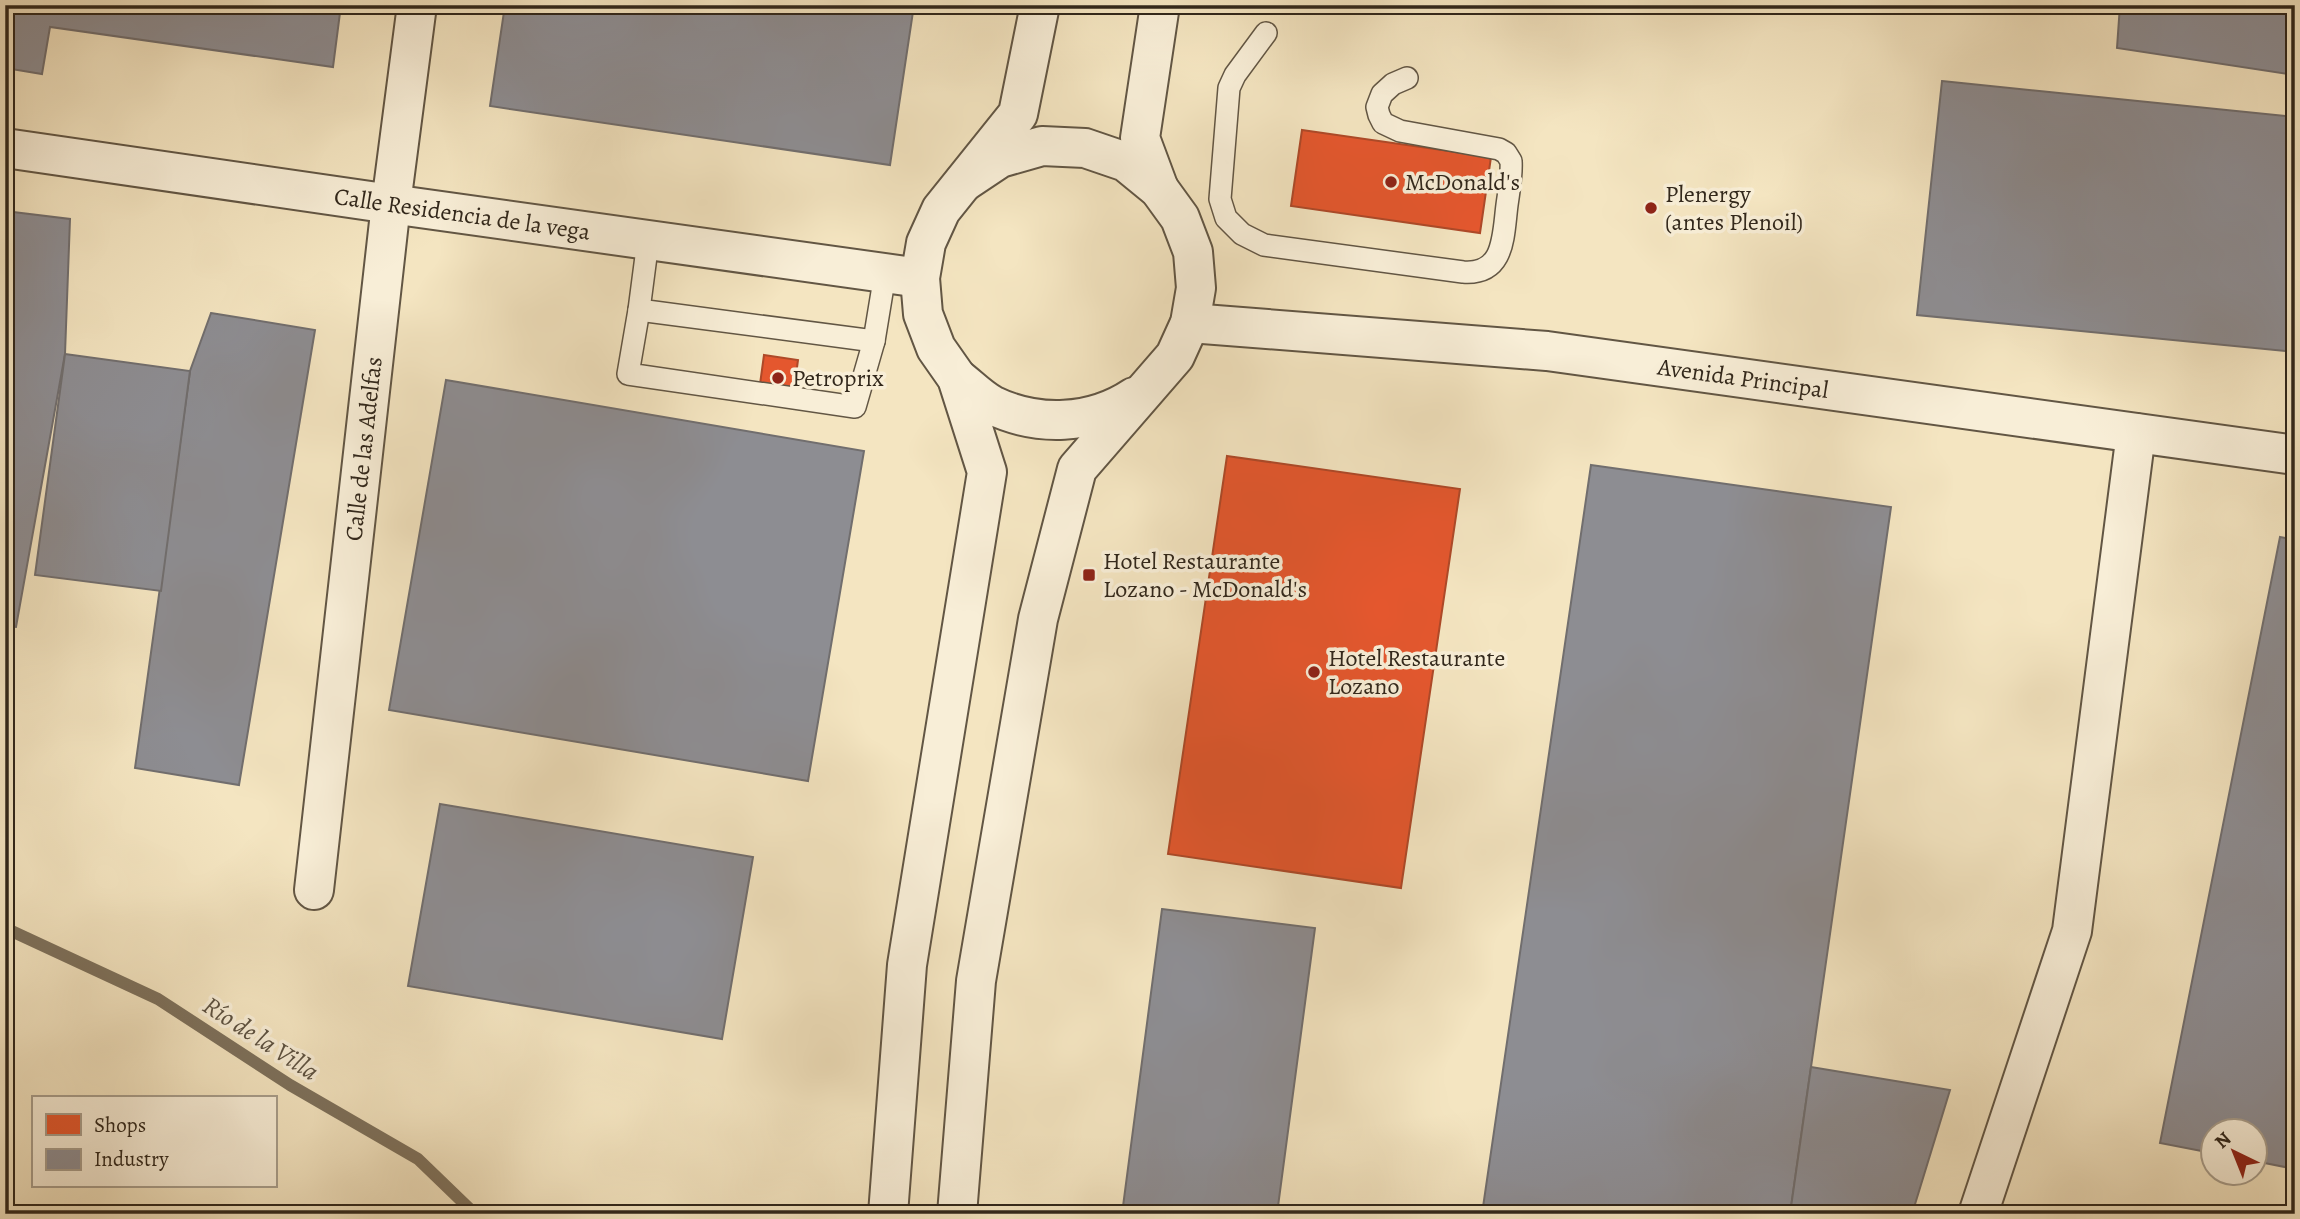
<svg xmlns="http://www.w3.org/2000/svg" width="2300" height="1219" viewBox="0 0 2300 1219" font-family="Alegreya,serif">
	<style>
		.shops { fill: #e4572e; stroke: #ae4928; stroke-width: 2 }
		.industry { fill: #8d8d92; stroke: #716e6e; stroke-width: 2 }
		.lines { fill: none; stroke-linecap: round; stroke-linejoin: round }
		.stream { stroke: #7e725d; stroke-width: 12 }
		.service-casing { stroke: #625644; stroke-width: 24 }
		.minor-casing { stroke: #625644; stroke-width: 42 }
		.tertiary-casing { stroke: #625644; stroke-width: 42 }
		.service { stroke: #f8eed7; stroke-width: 21 }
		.minor { stroke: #f8eed7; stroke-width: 38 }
		.tertiary { stroke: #f8eed7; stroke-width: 38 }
		.poi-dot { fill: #8f2418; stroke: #f8eed7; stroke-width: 2.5 }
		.labels { text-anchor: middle; stroke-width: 7; stroke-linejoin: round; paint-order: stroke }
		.poi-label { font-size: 24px; fill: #31271b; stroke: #f8eed7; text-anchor: start }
		.street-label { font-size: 24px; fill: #31271b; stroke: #f8eed7 }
		.water-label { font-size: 26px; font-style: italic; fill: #5e5342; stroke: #f8eed7 }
	</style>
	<rect width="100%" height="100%" fill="#f4e5c1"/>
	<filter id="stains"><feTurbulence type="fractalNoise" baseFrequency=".00286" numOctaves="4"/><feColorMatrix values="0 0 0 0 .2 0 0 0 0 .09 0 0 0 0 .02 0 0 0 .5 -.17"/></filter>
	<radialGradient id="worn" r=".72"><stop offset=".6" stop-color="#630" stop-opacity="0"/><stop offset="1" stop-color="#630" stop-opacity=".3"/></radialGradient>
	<!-- shops -->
	<g class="shops">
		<path d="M1302 130 1491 157 1480 233 1291 206Z"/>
		<path d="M764 355 798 360 792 404 758 399Z"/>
		<path d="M1227 456 1460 489 1401 888 1168 854Z"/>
	</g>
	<!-- industry -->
	<g class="industry">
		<path d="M5 5H341L333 67 50 27 42 74 5 68Z"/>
		<path d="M505 5H914L890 165 490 106Z"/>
		<path d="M2120 5H2295V75L2117 48Z"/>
		<path d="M1942 81 2295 117V352L1917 315Z"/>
		<path d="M5 211 70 219 65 354 16 627 5 626Z"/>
		<path d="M211 313 315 330 239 785 135 768 190 371Z"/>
		<path d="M65 354 190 371 161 591 35 575Z"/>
		<path d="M446 380 864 451 808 781 389 710Z"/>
		<path d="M1591 465 1891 507 1790 1214H1482Z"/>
		<path d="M2280 537 2295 540V1169L2254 1161V1132H2212V1153L2160 1143Z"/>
		<path d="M440 804 753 857 722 1039 408 986Z"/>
		<path d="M1162 909 1315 928 1277 1214H1122Z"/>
		<path d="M1811 1067 1950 1090 1912 1214H1790Z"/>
	</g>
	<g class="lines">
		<!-- stream -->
		<path class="stream" d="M5 928 158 999 290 1085 418 1159 475 1214"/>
		<!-- service casing -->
		<g class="service-casing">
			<g id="service">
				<path d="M1266 33 1235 75 1229 88 1220 199 1226 218 1242 234 1264 245 1463 272C1505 275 1503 236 1507 205 1509 190 1512 175 1511 161L1506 153 1499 149 1400 131 1383 123 1379 115 1377 107 1382 94 1393 84 1407 78"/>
				<path d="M648 241 639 310 874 341 885 274"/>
				<path d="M639 310 628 374 855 407 874 341"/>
			</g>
		</g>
		<!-- minor casing -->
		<g class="minor-casing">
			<g id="minor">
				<path id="s1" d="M5 148 391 204 920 278"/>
				<path id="s2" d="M1190 323 1547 351 2295 455"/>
				<path id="s3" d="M314 890 391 204 417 5"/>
				<path d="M1978 1214 2072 931 2136 433"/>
			</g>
		</g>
		<!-- tertiary casing -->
		<g class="tertiary-casing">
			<g id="tertiary">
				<path d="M1159 189 1140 138 1160 5"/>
				<path d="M957 378C968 386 979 398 992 405 1037 427 1092 425 1134 397"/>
				<path d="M888 1214 907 965 987 472 957 378 936 348 923 314 920 278 926 243 941 210 1018 114 1040 5"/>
				<path d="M957 1214 976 981 1038 619 1077 469 1175 356 1190 323 1196 288 1193 252 1180 218 1159 189 1126 162 1085 148 1042 146 1000 158 964 182"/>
			</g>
		</g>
		<!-- service -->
		<use href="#service" class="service"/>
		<!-- minor -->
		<use href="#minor" class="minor"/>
		<!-- tertiary -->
		<use href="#tertiary" class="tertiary"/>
	</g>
	<!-- markers -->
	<g class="poi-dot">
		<circle cx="1391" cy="182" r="7"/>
		<circle cx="1651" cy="208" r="7"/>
		<circle cx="778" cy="378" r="7"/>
		<rect x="1082" y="568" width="14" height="14" rx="3.5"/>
		<circle cx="1314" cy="672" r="7"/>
	</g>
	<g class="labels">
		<!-- poi labels -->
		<g class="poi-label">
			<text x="1405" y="190">McDonald's</text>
			<text x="1665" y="202">Plenergy<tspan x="1665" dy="28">(antes Plenoil)</tspan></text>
			<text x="792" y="386">Petroprix</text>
			<text x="1103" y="569">Hotel Restaurante<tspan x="1103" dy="28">Lozano - McDonald's</tspan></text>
			<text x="1328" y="666">Hotel Restaurante<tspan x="1328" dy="28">Lozano</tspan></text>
		</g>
		<!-- street labels -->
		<g class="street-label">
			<text dy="8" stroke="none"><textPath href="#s1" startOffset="462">Calle Residencia de la vega</textPath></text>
			<text dy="8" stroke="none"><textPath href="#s2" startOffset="556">Avenida Principal</textPath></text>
			<text dy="8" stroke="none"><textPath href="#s3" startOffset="444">Calle de las Adelfas</textPath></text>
		</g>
		<!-- water labels -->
		<g class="water-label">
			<text transform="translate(261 1038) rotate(33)" y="9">Río de la Villa</text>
		</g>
	</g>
	<!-- margin -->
	<rect width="2300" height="1219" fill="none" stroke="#f4e5c1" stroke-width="28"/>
	<rect x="7" y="7" width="2286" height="1205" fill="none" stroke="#31271b" stroke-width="3.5"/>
	<rect x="14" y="14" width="2272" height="1191" fill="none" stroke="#31271b" stroke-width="2"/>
	<!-- legend -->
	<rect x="32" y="1096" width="245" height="91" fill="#f8eed7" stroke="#a89e8c" stroke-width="2"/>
	<rect x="46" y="1114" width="35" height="21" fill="#e4572e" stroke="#a89e8c" stroke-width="2"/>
	<text x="94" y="1132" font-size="21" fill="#31271b">Shops</text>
	<rect x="46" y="1149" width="35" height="21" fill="#8d8d92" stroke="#a89e8c" stroke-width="2"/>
	<text x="94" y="1166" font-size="21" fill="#31271b">Industry</text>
	<!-- north arrow -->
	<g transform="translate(2234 1152) rotate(317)"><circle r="33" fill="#f8eed7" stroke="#a89e8c" stroke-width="2"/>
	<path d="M0-5L12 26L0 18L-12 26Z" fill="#8f2418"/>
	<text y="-10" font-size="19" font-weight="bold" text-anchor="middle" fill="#31271b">N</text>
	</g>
	<rect width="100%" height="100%" filter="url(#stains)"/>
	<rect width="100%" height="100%" fill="url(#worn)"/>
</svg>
